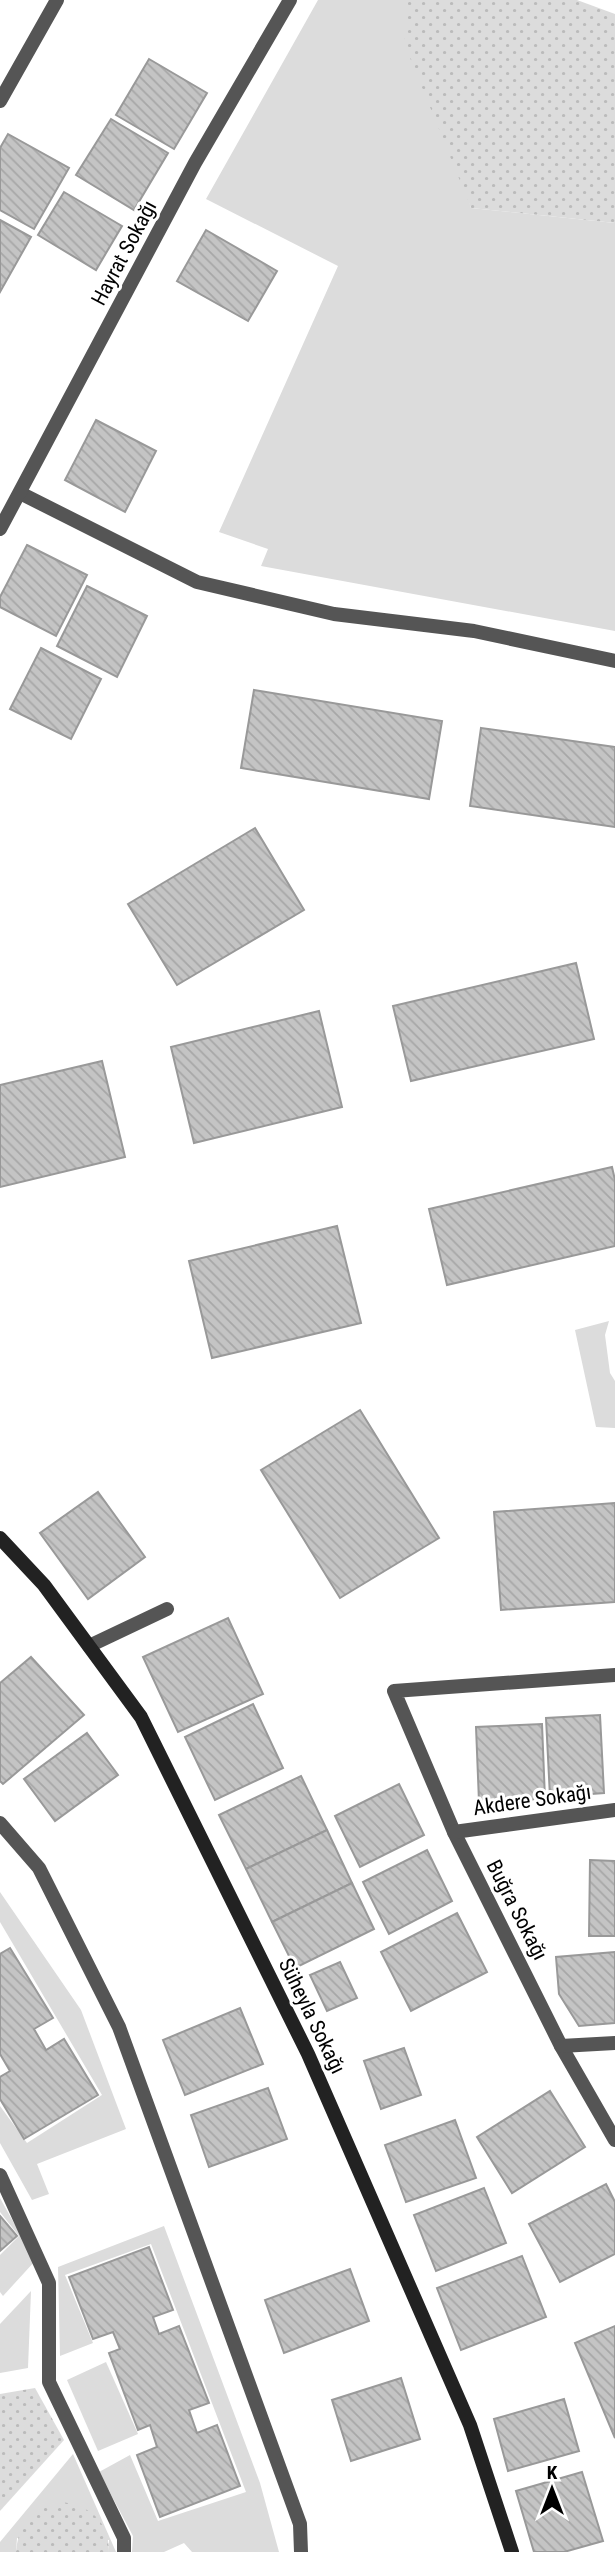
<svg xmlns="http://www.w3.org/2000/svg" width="615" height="2552" viewBox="0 0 615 2552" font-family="'Roboto Condensed',sans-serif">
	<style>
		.grass { fill: #dcdcdc }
		.park { fill: url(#park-dots) }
		.building { fill: url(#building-back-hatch); stroke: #999; stroke-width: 2 }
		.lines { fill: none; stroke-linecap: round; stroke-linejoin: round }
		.lane { stroke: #555; stroke-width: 14 }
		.street { stroke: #555; stroke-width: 14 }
		.secondary { stroke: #222; stroke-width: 14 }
		.labels { text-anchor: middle; stroke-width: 6; stroke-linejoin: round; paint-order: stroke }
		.street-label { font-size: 21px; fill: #000; stroke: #fff }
	</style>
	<defs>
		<pattern id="park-dots" width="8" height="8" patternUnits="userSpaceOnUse" patternTransform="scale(1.75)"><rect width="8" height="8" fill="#dcdcdc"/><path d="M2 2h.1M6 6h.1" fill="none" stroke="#bbb" stroke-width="1.8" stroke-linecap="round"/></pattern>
		<pattern id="building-back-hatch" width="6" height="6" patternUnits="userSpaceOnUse" patternTransform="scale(1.75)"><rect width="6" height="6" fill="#c4c4c4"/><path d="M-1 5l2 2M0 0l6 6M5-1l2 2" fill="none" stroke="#a7a7a7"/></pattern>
	</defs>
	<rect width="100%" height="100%" fill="#fff"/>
	<!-- grass -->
	<g class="grass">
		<path d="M318 0H408L471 208 615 223V631L261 566 268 549 219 532 338 266 206 199Z"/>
		<path d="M609 1321 605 1335 610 1373 615 1381V1428L596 1427 575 1330Z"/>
		<path d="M0 1892 81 2010 126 2129 37 2164 49 2194 32 2200 0 2143V2106L27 2143 102 2095 0 1922Z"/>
		<path d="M0 2198 35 2261 3 2296 0 2292V2255L19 2236 0 2212Z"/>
		<path d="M164 2226 260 2483 279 2552H192L184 2543 164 2552H132L133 2536 99 2472 130 2455 158 2521 246 2492 151 2244 65 2275 93 2343 60 2356 58 2267Z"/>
		<path d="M31 2291 28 2368 0 2373V2324Z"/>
		<path d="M106 2362 138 2434 98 2451 67 2380Z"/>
		<path d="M73 2454 116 2552H109V2540L17 2538 16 2552H0V2542Z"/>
	</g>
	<!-- park -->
	<g class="park">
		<path d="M408 0H577L615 14V223L471 208 404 43Z"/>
		<path d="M35 2388 64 2440 0 2511V2394Z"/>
		<path d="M62 2502C90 2506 109 2521 109 2552H16C18 2523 34 2508 62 2502Z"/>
	</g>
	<!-- building -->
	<g class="building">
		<path d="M149 59 207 93 174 149 116 115Z"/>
		<path d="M111 119 168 153 134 210 76 175Z"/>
		<path d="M8 134 69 168 34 229 0 210V148Z"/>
		<path d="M64 192 122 226 96 270 38 235Z"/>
		<path d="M0 220 31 237 0 292Z"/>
		<path d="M206 230 277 271 248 321 177 281Z"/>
		<path d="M96 420 156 451 125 512 65 480Z"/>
		<path d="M27 545 87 575 56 636 0 607V597Z"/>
		<path d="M87 586 147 616 117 677 57 646Z"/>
		<path d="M41 648 101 679 71 739 10 709Z"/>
		<path d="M254 690 442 721 429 799 241 768Z"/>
		<path d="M481 728 615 747V827L470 806Z"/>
		<path d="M255 828 304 910 177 985 128 904Z"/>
		<path d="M576 963 594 1039 411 1081 393 1006Z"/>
		<path d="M319 1011 342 1107 194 1143 171 1047Z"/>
		<path d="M102 1061 125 1157 0 1187V1085Z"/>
		<path d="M612 1167 615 1180V1246L447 1285 429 1209Z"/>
		<path d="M337 1226 361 1323 212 1358 189 1261Z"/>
		<path d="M360 1410 439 1538 340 1598 261 1470Z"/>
		<path d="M98 1492 145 1557 88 1599 40 1533Z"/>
		<path d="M615 1503V1602L501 1610 494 1512Z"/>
		<path d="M228 1618 263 1694 178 1732 143 1657Z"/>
		<path d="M31 1657 84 1715 3 1784 0 1781V1683Z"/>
		<path d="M253 1704 283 1768 215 1800 185 1737Z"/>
		<path d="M600 1715 604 1793 550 1797 546 1718Z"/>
		<path d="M542 1724 545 1799 479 1802 476 1727Z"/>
		<path d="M87 1733 118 1775 55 1821 24 1779Z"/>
		<path d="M301 1776 327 1830 246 1869 219 1815Z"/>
		<path d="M399 1784 424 1835 360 1867 335 1816Z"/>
		<path d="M327 1830 352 1883 272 1922 246 1869Z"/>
		<path d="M427 1850 452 1901 389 1934 363 1882Z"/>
		<path d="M590 1860 615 1861V1936H589Z"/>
		<path d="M352 1883 374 1929 295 1968 272 1922Z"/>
		<path d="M457 1913 487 1972 411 2011 381 1952Z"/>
		<path d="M10 1948 53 2018 34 2029 46 2050 64 2039 98 2095 24 2139 0 2099V2077L10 2071 0 2054V1954Z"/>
		<path d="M615 1952V2023L579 2026 559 1994 556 1957Z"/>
		<path d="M340 1962 357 1998 327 2011 310 1975Z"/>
		<path d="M240 2008 263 2064 185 2095 163 2040Z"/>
		<path d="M404 2048 421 2095 381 2109 364 2061Z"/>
		<path d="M268 2088 287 2139 209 2167 191 2115Z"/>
		<path d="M550 2091 585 2147 512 2193 477 2137Z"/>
		<path d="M455 2120 476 2178 406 2202 385 2145Z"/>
		<path d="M606 2184 615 2202V2254L560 2282 529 2224Z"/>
		<path d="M484 2188 506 2243 436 2271 414 2215Z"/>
		<path d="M0 2216 17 2236 0 2251Z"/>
		<path d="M149 2247 173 2310 153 2317 159 2334 179 2326 209 2403 189 2410 197 2433 217 2425 240 2486 160 2517 137 2455 157 2447 150 2425 138 2430 109 2353 120 2349 113 2332 93 2339 69 2277Z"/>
		<path d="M522 2256 546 2317 461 2350 437 2288Z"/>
		<path d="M350 2269 369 2321 284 2353 265 2300Z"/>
		<path d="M615 2326V2438L575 2343Z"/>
		<path d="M401 2378 420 2439 351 2461 332 2400Z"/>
		<path d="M564 2399 579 2451 508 2471 494 2419Z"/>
		<path d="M582 2472 603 2541 564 2552H534L516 2491Z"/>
	</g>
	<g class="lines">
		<!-- lane -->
		<path class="lane" d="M0 2175 49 2283V2382L124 2538V2552"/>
		<!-- street -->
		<g class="street">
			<path d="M0 101 57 0"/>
			<path d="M20 493 197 582 334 614 474 631 615 661"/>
			<path d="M0 529 195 163 290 0"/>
			<path d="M89 1646 167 1609"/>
			<path d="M615 1675 394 1691 454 1832 561 2046 615 2140"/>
			<path d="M0 1823 39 1868 119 2027 300 2524 301 2552"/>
			<path d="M454 1832 615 1810"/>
			<path d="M561 2046 615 2043"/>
		</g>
		<!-- secondary -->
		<path class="secondary" d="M0 1538 44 1585 141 1717 308 2054 470 2425 512 2552"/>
	</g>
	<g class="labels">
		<!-- street labels -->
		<g class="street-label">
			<text transform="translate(124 253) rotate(-62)" y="7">Hayrat Sokağı</text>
			<text transform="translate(532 1800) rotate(-8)" y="7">Akdere Sokağı</text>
			<text transform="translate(517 1910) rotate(63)" y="7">Buğra Sokağı</text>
			<text transform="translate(312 2016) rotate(64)" y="7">Süheyla Sokağı</text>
		</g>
	</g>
	<!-- north arrow -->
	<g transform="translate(552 2489)" stroke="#ffffff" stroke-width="5" paint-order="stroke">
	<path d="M0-5L12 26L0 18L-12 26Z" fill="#000000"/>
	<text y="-10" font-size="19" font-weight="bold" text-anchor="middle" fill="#000000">K</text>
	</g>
</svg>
